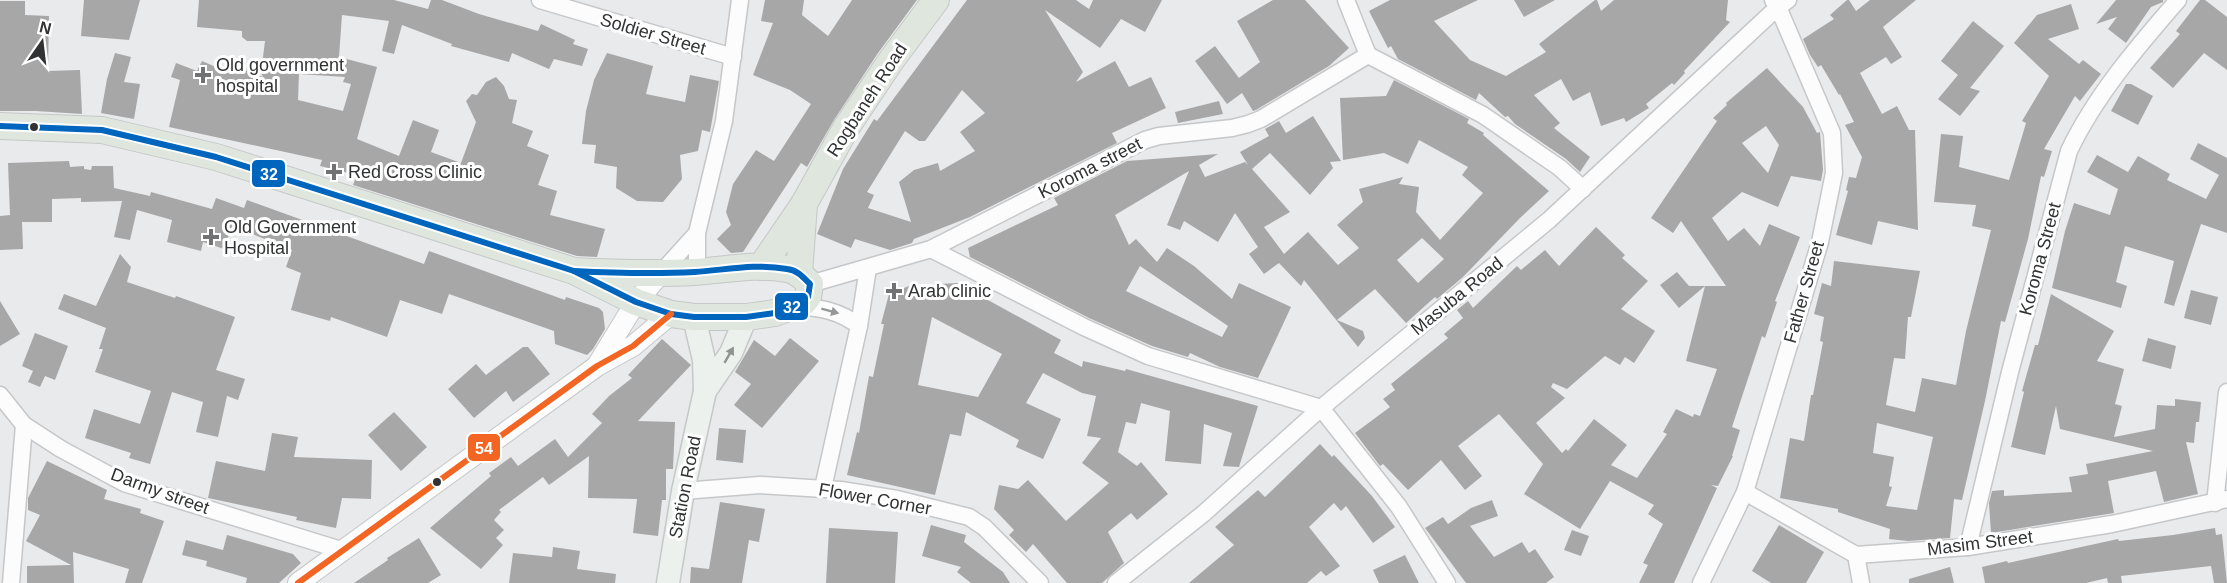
<svg xmlns="http://www.w3.org/2000/svg" width="2227" height="583" viewBox="0 0 2227 583" font-family="Arial,sans-serif">
	<style>
		.building { fill: #a8a7a8; fill-rule: evenodd }
		.lines { fill: none; stroke-linecap: round; stroke-linejoin: round }
		.minor-casing { stroke: #c6c7c9; stroke-width: 19 }
		.tertiary-casing { stroke: #c6c7c9; stroke-width: 22 }
		.secondary-casing { stroke: #c6c7c9; stroke-width: 25 }
		.primary-casing { stroke: #c6c7c7; stroke-width: 28 }
		.minor { stroke: #fcfcfc; stroke-width: 16 }
		.tertiary { stroke: #fcfcfc; stroke-width: 20 }
		.secondary { stroke: #edf1ed; stroke-width: 22 }
		.primary { stroke: #dee6de; stroke-width: 26 }
		.bus-1-casing { stroke: #fff; stroke-width: 10 }
		.bus-2-casing { stroke: #fff; stroke-width: 10 }
		.bus-1 { stroke: #0065bd; stroke-width: 6 }
		.bus-2 { stroke: #f26522; stroke-width: 6 }
		.oneway { fill: #969798 }
		.oneway2 { fill: #8f9290 }
		.poi-dot { fill: #717274; stroke: #fff; stroke-width: 2 }
		.bus-dot { fill: #313233; stroke: #fff; stroke-width: 2 }
		.labels { text-anchor: middle; stroke-width: 6; stroke-linejoin: round; paint-order: stroke }
		.street-label { font-size: 18px; fill: #313233; stroke: #fff }
		.poi-label { font-size: 18px; fill: #313233; stroke: #fff; text-anchor: start }
		.line-badge { stroke: #fff; stroke-width: 2 }
		.badge-label { font-size: 16px; text-anchor: middle; font-weight: bold; fill: #fff }
	</style>
	<rect width="100%" height="100%" fill="#e8eaec"/>
	<!-- building -->
	<g class="building">
		<path d="M84 0H140L129 40 81 36Z"/>
		<path d="M199 0H394L428 9 431 0H442L479 14 538 31 541 24 575 40 573 44 588 49 582 66 554 59 549 69 512 53 509 62 451 46 452 44 402 25 394 54 382 51 389 21 342 15 339 57 377 67 357 139 399 156 413 120 439 130 431 152 461 163 476 122 466 101 472 94 477 95 486 82 496 77 504 86 509 99 517 100 512 123 533 131 527 146 549 155 538 185 557 191 550 215 605 229 597 257 577 256 353 185 357 175 320 166 322 160 169 127 180 80 171 77 176 63 197 71 202 61 232 74 235 66 263 77 261 73 265 41H247L242 37V31L197 27ZM299 74 345 77 343 82 351 84 343 111 298 100Z"/>
		<path d="M765 0H804L802 15 828 36 852 0H917L878 53 834 120 807 167 801 163 743 252 731 253 717 239 731 225 726 212 733 184 756 150 774 161 811 104 790 90 753 75 773 23 761 21Z"/>
		<path d="M967 0H1076L1089 9 1093 0H1162L1145 32 1121 19 1100 48 1045 10 1083 72 1076 82 1115 61 1129 87 1151 77 1166 108 1112 133 1117 143 970 217 914 239 912 243 890 250 855 239 851 248 817 234 843 169 874 119 877 121ZM962 90 985 113 960 132 975 151 940 171 938 163 914 170 899 182 911 222 868 208 874 195 867 192 905 131 919 141H925Z"/>
		<path d="M1273 0H1305L1349 48 1329 66 1256 110 1253 111 1242 93 1227 104 1195 61 1215 46 1239 78 1260 62 1237 21Z"/>
		<path d="M1390 0H1478L1434 21 1470 60 1506 76 1546 52 1539 44 1595 0H1597L1601 11 1614 0H1728L1726 20 1730 22 1684 71 1685 73 1674 85 1672 83 1646 104 1649 108 1626 122 1624 118 1601 126 1590 92 1573 101 1561 79 1534 95 1560 123 1554 128 1590 157 1580 172 1566 159 1515 124 1508 116 1505 117 1479 93 1476 100 1398 59 1391 46 1388 48 1369 11Z"/>
		<path d="M1514 0H1555L1524 17Z"/>
		<path d="M1847 0H1849L1856 11 1870 0H1916L1883 27 1902 57 1891 64 1886 57 1860 73 1882 114 1897 106 1909 130H1915L1918 230 1878 221 1872 245 1836 235 1848 191 1846 190 1849 177 1856 178 1862 157 1845 125 1854 122 1840 94 1839 95 1821 65 1818 67 1810 55 1803 39 1834 19 1830 15Z"/>
		<path d="M2116 0H2163V2L2151 7 2126 43 2108 29 2117 17 2096 24Z"/>
		<path d="M2200 0H2205L2227 17V70L2204 53 2173 88 2150 68 2180 34 2176 31Z"/>
		<path d="M0 1H25V15L49 16 48 71 80 70 82 114 36 111H0Z"/>
		<path d="M2071 4 2079 29 2048 39 2079 64 2083 60 2101 74 2080 101 2075 96 2044 149 2052 151 2044 177 2041 176 2028 239 2005 322 2001 321 1985 401 1962 500 1954 499 1950 538 1908 541 1889 539 1890 529 1838 512V509L1780 498 1790 438 1804 441 1811 395H1813L1823 342 1820 341 1824 317 1814 314 1822 283 1831 286 1834 261 1920 271 1911 317H1908L1905 359 1894 358 1886 405 1915 412 1922 378 1956 385 1966 331 1991 230 1972 226 1976 205 1934 202 1941 134 1963 136 1959 167 2009 180 2026 123 2022 121 2049 76 2014 43 2037 15ZM1877 423 1933 437 1917 510 1886 506 1892 487 1889 486 1894 457 1873 453Z"/>
		<path d="M1973 21 2004 46 1970 88 1980 91 1960 116 1938 99 1958 75 1941 61Z"/>
		<path d="M115 53 131 57 124 82 140 84 134 119 101 113 107 79Z"/>
		<path d="M607 53 653 66 646 94 685 102 690 75 719 81 710 132 702 130 698 151 680 155 682 179 663 202 637 201 616 188 617 167 594 163 596 145 582 144 586 111 594 80Z"/>
		<path d="M1767 68 1803 107 1817 133 1820 132 1823 170 1821 181 1791 176 1778 207 1742 192 1712 218 1728 241 1744 228 1760 246 1769 224 1800 237 1775 301 1777 302 1765 338 1762 336 1732 427 1740 430 1732 456H1733L1718 486 1711 485 1717 488 1674 583H1639L1648 565 1643 563 1663 524 1648 514 1654 505 1610 481 1580 529 1524 494 1543 464 1499 414 1458 446 1482 476 1465 490 1441 460 1408 490 1383 464 1380 466 1355 433 1390 407 1383 399 1395 390 1391 384 1448 338 1444 334 1463 318 1457 310 1468 301 1473 308 1517 266 1521 270 1545 250 1559 266 1596 227 1625 255 1622 258 1648 281 1621 309 1655 331 1634 363 1625 357 1620 365 1605 356 1567 389 1553 383 1551 387 1565 398 1536 423 1562 453 1566 449 1568 451 1594 419 1627 445 1611 465 1637 478 1667 434 1663 432 1676 409 1693 417 1694 414 1700 416 1717 369 1686 361 1705 286 1679 308 1660 285 1677 272 1689 286H1726L1681 221 1673 233 1651 218 1717 121 1713 118 1727 105 1726 103ZM1766 126 1779 145 1768 173 1742 143Z"/>
		<path d="M1394 80 1469 119 1467 123 1484 133 1483 135 1549 191 1520 218 1463 277 1437 299 1435 297 1406 323 1375 289 1337 320 1363 331 1365 338 1358 347 1304 280 1301 286 1279 263 1264 274 1249 254 1258 247 1235 213 1218 242 1184 221 1180 230 1167 225 1189 171 1115 215 1129 245 1136 239 1157 262 1167 248 1194 266 1232 299 1239 283 1291 307 1258 378 1220 367 1190 353 1188 357 1152 346 1089 318 970 257 968 248 1058 205 1054 198 1127 161 1218 154 1199 165 1205 177 1245 162 1248 165 1240 152 1269 136 1265 129 1279 121 1286 133 1313 116 1341 161 1330 162 1333 168 1310 195 1270 153 1252 169 1290 212 1264 227 1284 254 1308 232 1338 265 1359 248 1337 225 1363 202 1359 189 1403 177 1399 184 1419 187 1416 212 1440 240 1483 193 1462 175 1468 167 1419 140 1408 164 1384 153 1343 160 1340 98 1386 96ZM1422 238 1444 259 1418 283 1397 260ZM1140 266 1228 326 1222 337 1126 291Z"/>
		<path d="M2126 84H2131L2153 96 2138 125 2111 111Z"/>
		<path d="M1219 101 1223 114 1178 123 1175 112Z"/>
		<path d="M2198 143 2227 158V233L2201 224 2174 306 2164 303 2174 261 2125 246 2116 282 2127 286 2121 308 2052 288 2065 231 2074 203 2110 215 2118 189 2087 172 2097 155 2128 172 2138 156 2170 174 2167 180 2206 199 2219 175 2190 159Z"/>
		<path d="M69 161 70 167 84 166V169L91 170 92 166H113L114 188 150 196 151 192 212 209 216 198 244 208 247 200 424 264 429 251 565 300 566 297 599 308 603 312 605 329 593 349 587 355 555 344 554 331 449 294 442 314 400 300 387 337 331 317 330 321 291 310 301 273 286 267 292 250 232 226 224 249 203 242 201 251 167 242 172 220 137 210 130 240 114 237 122 201 81 202V198L52 199V222H22L23 249 0 250V216L10 215 8 163Z"/>
		<path d="M120 254 131 267 127 282 175 298 176 296 235 317 216 370 245 379 238 400 227 396 218 437 196 432 203 402 172 392 150 464 129 458 131 453 85 438 94 409 140 424 151 391 95 372 103 349H99L106 328 58 309 64 294 96 306Z"/>
		<path d="M957 283 1061 340 1054 353 1082 367 1083 361 1125 371 1126 369 1258 406 1239 467 1223 466 1232 433 1204 424 1201 464 1165 461 1170 411 1141 403 1136 424 1126 422 1118 452 1137 466 1141 462 1168 494 1137 520 1131 513 1108 532 1124 563 1102 583H1067L1033 544 1026 552 1009 535 1014 530 994 509 999 485 1018 489 1028 480 1066 521 1109 483 1082 463 1101 438 1087 436 1096 396 1082 393 1043 373 1026 403 1061 419 1043 459 1016 447 1019 440 966 412 961 436 950 434 935 495 847 475 857 432 859 433 869 376 873 377 884 324H881L889 294 909 286ZM932 317 1002 354 978 397 918 385Z"/>
		<path d="M2191 290 2218 297 2211 325 2184 318Z"/>
		<path d="M2051 294 2114 331 2097 361 2124 369 2115 404 2122 406 2114 437 2155 429 2157 405 2175 406V399L2201 402 2199 422H2196L2194 443 2186 442 2198 494 2164 502 2156 471 2108 481 2114 513 1991 533 1989 503 1992 491 2004 490V496L2072 492 2069 477 2088 474 2086 464 2153 451 2060 429 2056 406 2045 455 2011 447 2024 392 2022 391 2035 345H2038Z"/>
		<path d="M0 301 20 334 0 346Z"/>
		<path d="M35 333 68 346 55 380 45 376 40 387 28 382 33 371 22 366Z"/>
		<path d="M790 338 819 361 762 428 734 405 751 384 735 372 754 340 775 356Z"/>
		<path d="M2148 338 2176 346 2171 369 2142 361Z"/>
		<path d="M662 339 691 365 638 421 675 422 673 469H666V500H662L658 536 633 533 637 499 588 498 589 456 549 485 543 477 499 510 501 512 494 520 504 530 496 538 503 545 481 569 430 528 491 476 489 473 511 457 518 466 555 439 568 457 602 423 592 414 609 396 632 378 628 375Z"/>
		<path d="M523 347H528L550 374 513 402 506 391 474 418 448 389 476 364 486 375Z"/>
		<path d="M394 412 427 447 401 471 368 435Z"/>
		<path d="M719 428 746 430 743 463 716 460Z"/>
		<path d="M272 433 298 437 294 457 372 460 371 499 342 498 336 528 296 520 297 517 208 498 216 461 265 471Z"/>
		<path d="M1320 444 1332 457 1334 455 1372 496 1395 527 1373 543 1346 506 1341 511 1334 503 1309 527 1340 566 1326 576 1321 571 1307 583H1189L1234 545 1215 527 1258 490 1265 497Z"/>
		<path d="M47 461 107 490 104 499 141 509 140 513 164 521 142 583H125L129 569 73 552 74 583H27V566L71 565 26 541 40 515 28 510V498Z"/>
		<path d="M1492 500 1498 516 1470 526 1494 557 1522 542 1529 553 1535 549 1554 577 1546 583H1466L1425 528 1443 517 1448 524 1471 508Z"/>
		<path d="M720 502 765 509 759 542 749 540 742 583H690L691 567 709 569Z"/>
		<path d="M931 525 966 535 964 542 1003 572 1010 583H971L957 572 961 567 922 556Z"/>
		<path d="M1779 525 1824 552 1806 583H1771L1752 571Z"/>
		<path d="M829 528 898 532 895 583H826Z"/>
		<path d="M2215 528 2216 535 2222 534 2227 583H2214L2211 566 2121 576 2122 583H2108L2107 578 2086 583H1985L1982 567 2007 561 2008 563 2118 539 2119 541 2173 535Z"/>
		<path d="M1572 530 1589 536 1581 556 1564 550Z"/>
		<path d="M227 535 293 554 301 563 279 583H246L247 578 206 566 207 561 182 555 186 540 223 550Z"/>
		<path d="M419 538 441 575 428 583H354L388 560 387 558Z"/>
		<path d="M553 547 580 551 577 569 616 574 615 583H509L513 553 552 557Z"/>
		<path d="M1405 555 1419 583H1379L1373 570Z"/>
		<path d="M1950 567 1954 583H1909V579Z"/>
	</g>
	<g class="lines">
		<!-- minor casing -->
		<g class="minor-casing">
			<g id="minor">
				<path d="M540 0 733 57"/>
				<path d="M1346 0 1368 55 1483 115 1560 168 1583 189"/>
				<path d="M931 249 1084 327 1148 356 1321 408 1399 507 1447 583"/>
				<path d="M697 272V233L724 121 740 0"/>
				<path d="M660 274 697 233"/>
				<path d="M810 284 931 249 1145 140 1159 136 1232 128 1248 124 1261 119 1368 55"/>
				<path d="M798 306C821 308 840 311 859 326"/>
				<path d="M0 395 24 425 61 449 124 483 341 550"/>
				<path d="M823 488 859 326 868 268"/>
				<path d="M683 491 760 485 841 490 897 499 969 517 984 527 1040 583"/>
				<path d="M1745 492 1856 555 1968 547 2112 524 2227 499"/>
				<path d="M2215 503 2227 392"/>
				<path d="M1968 547 2010 372 2069 151C2095 96 2138 46 2178 0"/>
				<path d="M1856 555 1861 583"/>
				<path d="M11 583 24 425"/>
				<path d="M1116 583 1203 514 1321 408 1549 220 1778 7 1788 0"/>
				<path d="M1701 583 1745 492 1820 242 1834 173 1832 133 1778 7 1773 0"/>
			</g>
		</g>
		<!-- tertiary casing -->
		<g class="tertiary-casing">
			<g id="tertiary">
				<path d="M598 364 636 302 660 274"/>
				<path d="M298 583 597 366 633 346 671 314"/>
			</g>
		</g>
		<!-- secondary casing -->
		<g class="secondary-casing">
			<g id="secondary">
				<path d="M705 391 731 353 746 317"/>
				<path d="M668 583 683 491 705 391 704 360 694 317"/>
			</g>
		</g>
		<!-- primary casing -->
		<g class="primary-casing">
			<g id="primary">
				<path d="M0 126 102 130 216 157 574 271 636 302 671 314 694 317H746L775 313 804 302 808 297 810 284C803 277 797 270 787 269 757 263 725 270 695 272 654 274 614 273 574 271"/>
				<path d="M761 267 804 204 846 128 890 62 936 0"/>
				<path d="M799 274 804 204"/>
			</g>
		</g>
		<!-- minor -->
		<use href="#minor" class="minor"/>
		<!-- tertiary -->
		<use href="#tertiary" class="tertiary"/>
		<!-- secondary -->
		<use href="#secondary" class="secondary"/>
		<!-- primary -->
		<use href="#primary" class="primary"/>
		<!-- bus-1 casing -->
		<g class="bus-1-casing">
			<path id="bus-1" d="M0 126 102 130 216 157 574 271 636 302 671 314 694 317H746L775 313 804 302 808 297 810 284C803 277 797 270 787 269 757 263 725 270 695 272 654 274 614 273 574 271"/>
		</g>
		<!-- bus-2 casing -->
		<g class="bus-2-casing">
			<path id="bus-2" d="M298 583 597 366 633 346 671 314"/>
		</g>
		<!-- bus-1 -->
		<use href="#bus-1" class="bus-1"/>
		<!-- bus-2 -->
		<use href="#bus-2" class="bus-2"/>
	</g>
	<!-- one-way arrows -->
	<defs><path id="oneway-solid" d="M-6-.8H1V-3.2L6.5 0L1 3.2V.8H-6Z" transform="scale(1.5)"/></defs>
	<use class="oneway" href="#oneway-solid" transform="translate(830 311) rotate(15)"/>
	<use class="oneway2" href="#oneway-solid" transform="translate(729 355) rotate(-60)"/>
	<!-- markers -->
	<g class="poi-dot">
		<path d="M200 66h6v6h6v6h-6v6h-6v-6h-6v-6h6z"/>
		<path d="M331 163h6v6h6v6h-6v6h-6v-6h-6v-6h6z"/>
		<path d="M208 228h6v6h6v6h-6v6h-6v-6h-6v-6h6z"/>
		<path d="M891 282h6v6h6v6h-6v6h-6v-6h-6v-6h6z"/>
	</g>
	<g class="bus-dot">
		<circle cx="34" cy="127" r="5"/>
		<circle cx="437" cy="482" r="5"/>
	</g>
	<g class="labels">
		<!-- street labels -->
		<g class="street-label">
			<text transform="translate(653 34) rotate(16)" y="6">Soldier Street</text>
			<text transform="translate(867 100) rotate(-57)" y="6">Rogbaneh Road</text>
			<text transform="translate(1090 168) rotate(-27)" y="6">Koroma street</text>
			<text transform="translate(2040 259) rotate(-75)" y="6">Koroma Street</text>
			<text transform="translate(1804 292) rotate(-74)" y="6">Father Street</text>
			<text transform="translate(1457 296) rotate(-39)" y="6">Masuba Road</text>
			<text transform="translate(685 487) rotate(-79)" y="6">Station Road</text>
			<text transform="translate(160 491) rotate(20)" y="6">Darmy street</text>
			<text transform="translate(875 499) rotate(10)" y="6">Flower Corner</text>
			<text transform="translate(1980 543) rotate(-7)" y="6">Masim Street</text>
		</g>
		<!-- poi labels -->
		<g class="poi-label">
			<text x="216" y="71">Old government<tspan x="216" dy="21">hospital</tspan></text>
			<text x="348" y="178">Red Cross Clinic</text>
			<text x="224" y="233">Old Government<tspan x="224" dy="21">Hospital</tspan></text>
			<text x="908" y="297">Arab clinic</text>
		</g>
	</g>
	<g class="line-badge">
		<rect x="251" y="159" width="35" height="29" rx="6" fill="#0065bd"/>
		<rect x="774" y="292" width="35" height="29" rx="6" fill="#0065bd"/>
		<rect x="467" y="433" width="34" height="29" rx="6" fill="#f26522"/>
	</g>
	<g class="badge-label">
		<text x="269" y="180">32</text>
		<text x="792" y="313">32</text>
		<text x="484" y="454">54</text>
	</g>
	<!-- north arrow -->
	<g transform="translate(42 42) rotate(14)" stroke="#ffffff" stroke-width="4.5" paint-order="stroke">
	<path d="M0-4.5L10 22L0 15L-10 22Z" fill="#313233"/>
	<text y="-9" font-size="16" font-weight="bold" text-anchor="middle" fill="#313233">N</text>
	</g>
</svg>
